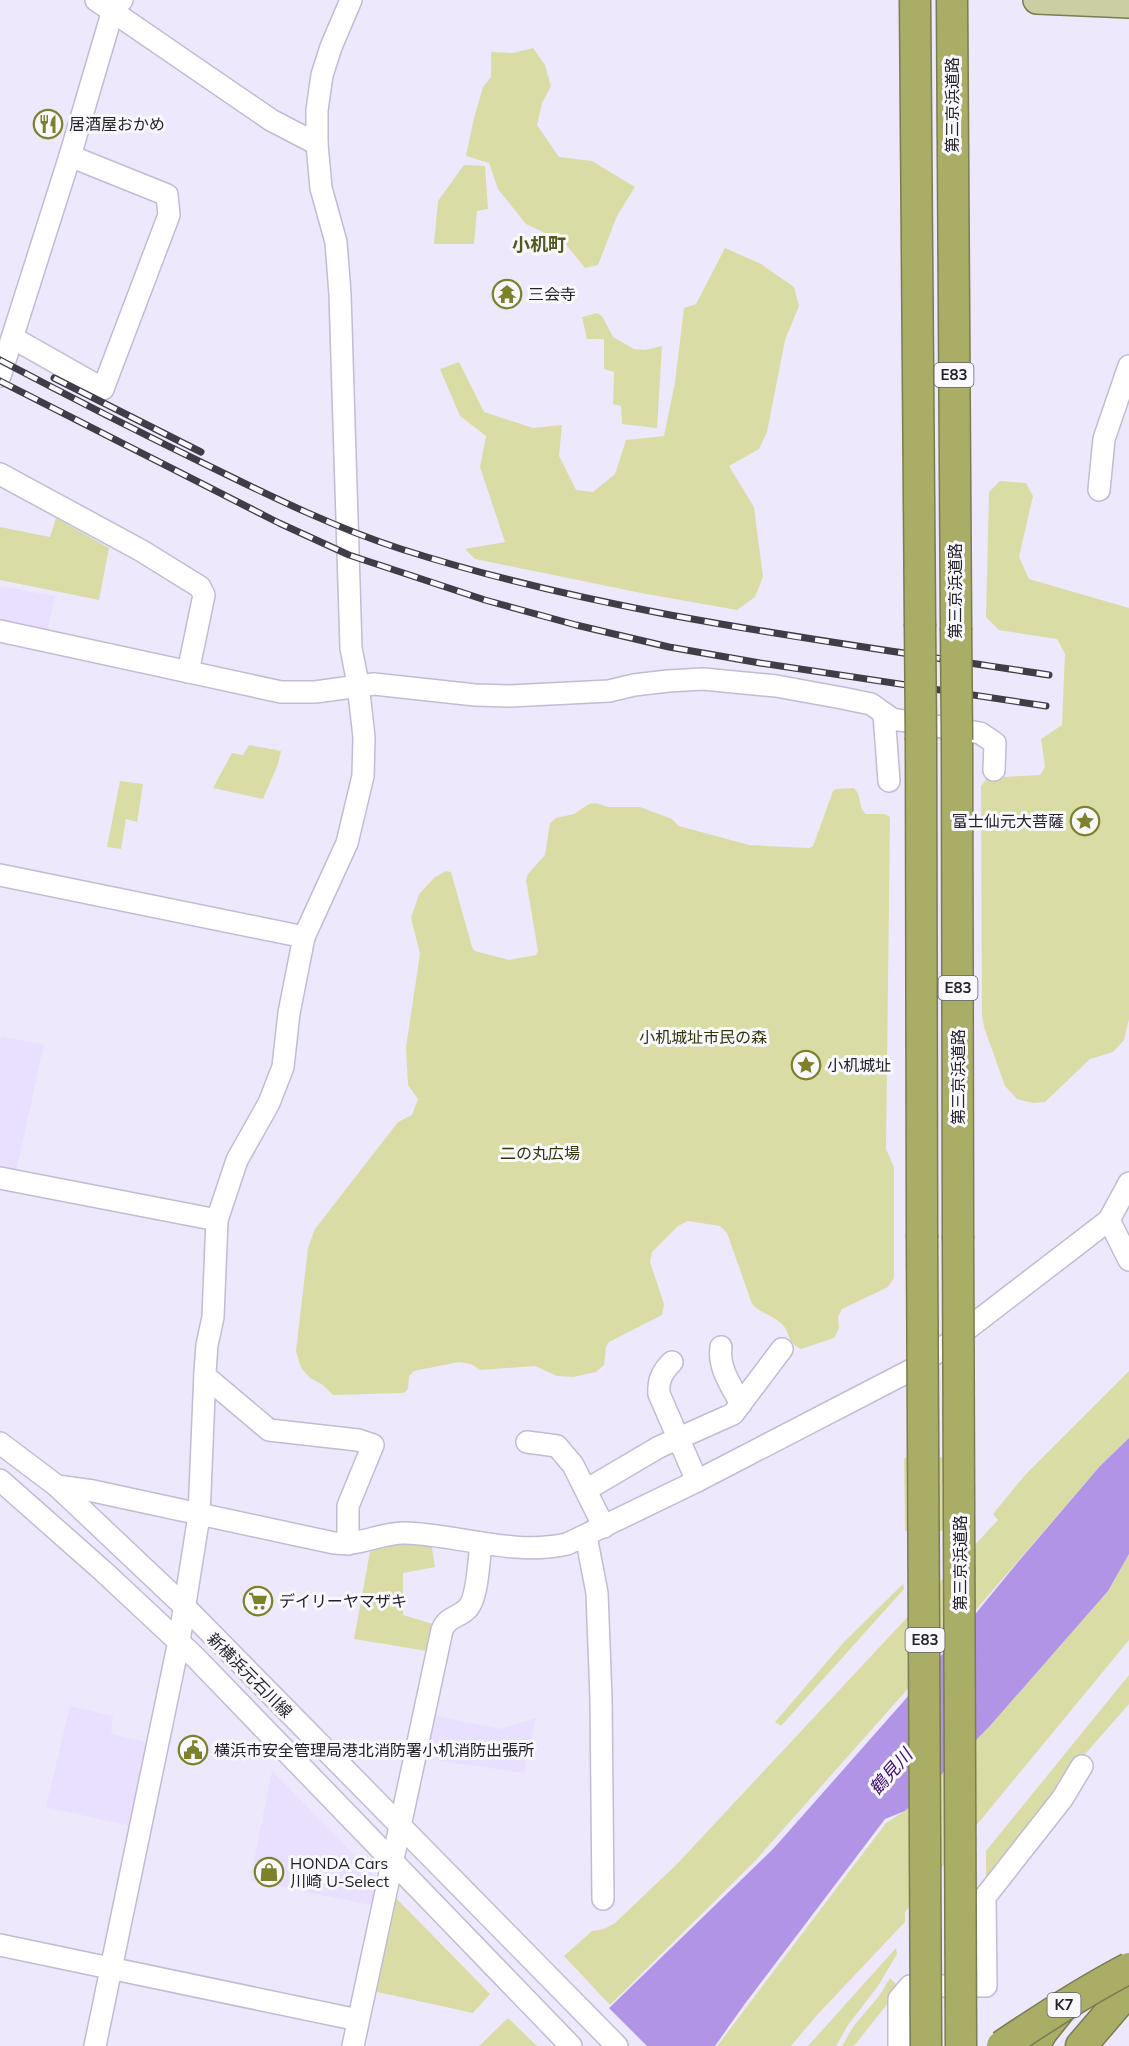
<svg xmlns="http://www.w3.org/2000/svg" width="1129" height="2046" viewBox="0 0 1129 2046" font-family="Mulish,'Noto Sans JP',sans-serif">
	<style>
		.built { fill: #e9dfff }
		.green { fill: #d9dda5 }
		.water { fill: #b294e7 }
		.pier { fill: #eee8fc }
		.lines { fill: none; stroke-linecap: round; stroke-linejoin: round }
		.minor-casing { stroke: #c2bbd3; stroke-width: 24 }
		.major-casing { stroke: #7a7c51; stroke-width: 30 }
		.highway-casing { stroke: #7a7c51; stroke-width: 33 }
		.minor { stroke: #fff; stroke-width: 21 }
		.major { stroke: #cbcea3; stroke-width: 27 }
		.highway { stroke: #a9ad66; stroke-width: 30 }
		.rail-casing { stroke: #413d48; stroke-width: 7 }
		.rail { stroke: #f9f8fd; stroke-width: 4.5; stroke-dasharray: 14; stroke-linecap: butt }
		.highway-bridge-casing { stroke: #7a7c51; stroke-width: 33; stroke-linecap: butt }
		.highway-bridge { stroke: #a9ad66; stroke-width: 30 }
		.labels { text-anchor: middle; stroke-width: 6; stroke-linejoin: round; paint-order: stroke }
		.shield { fill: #f9f8fd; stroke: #646269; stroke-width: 1.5 }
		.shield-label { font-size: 15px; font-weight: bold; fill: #24212a }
		.street-label { font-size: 16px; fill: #24212a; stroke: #f9f8fd }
		.poi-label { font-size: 16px; fill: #24212a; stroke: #f9f8fd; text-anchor: start }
		.park-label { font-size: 16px; fill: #33340a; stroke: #f9f8fd }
		.neighbourhood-label { font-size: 18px; font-weight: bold; fill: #55571d; stroke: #f9f8fd }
		.water-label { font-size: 18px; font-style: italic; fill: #400f70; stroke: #f9f8fd }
	</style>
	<rect width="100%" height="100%" fill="#eee8fc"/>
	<!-- built -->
	<g class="built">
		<path d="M0 586 55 596 47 633 0 624Z"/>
		<path d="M2 1037 44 1044 16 1172 0 1169V1040Z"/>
		<path d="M70 1706 113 1716 111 1734 146 1742 130 1826 46 1807Z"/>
		<path d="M432 1715 501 1729 536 1718 524 1773 422 1758Z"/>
		<path d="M272 1771 381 1882 375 1906 250 1880Z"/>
	</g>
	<!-- green -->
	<g class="green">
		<path d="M533 48 545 65 551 86 542 103 537 125 559 157 592 161 635 187 617 216 598 265 585 268 564 242 526 224 498 189 489 163 466 156 474 118 483 87 491 77V52L513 53Z"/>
		<path d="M464 165 485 166 488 209 477 211 474 244H434L438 201Z"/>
		<path d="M725 248 761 264 794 287 799 306 785 340 767 432 759 449 729 466 754 507 763 577 755 597 737 610 641 593 475 559 465 549 505 542 480 467 486 436 460 416 440 369 459 362 484 412 533 428 562 425 559 456 576 490 593 492 615 474 626 440 664 436 675 382 684 308 696 304Z"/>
		<path d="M597 313 602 316 613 337 634 349 645 350 662 346 657 428 622 424 621 406 613 404 614 372 604 369V339H587L582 317Z"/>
		<path d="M1000 481 1026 483 1033 496 1019 557 1029 579 1129 608V1019L1124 1040 1113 1052 1090 1059 1045 1102 1033 1103 1017 1099 1005 1086 984 1027 982 1015 981 786 987 778 1040 775 1045 767 1041 739 1062 725 1065 654 1057 639 999 630 986 617 989 492Z"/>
		<path d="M56 518 109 548 99 600 0 580V527L50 537Z"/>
		<path d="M249 745 281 751 278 764 263 799 213 788 232 753 243 755Z"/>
		<path d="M120 781 143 784 137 822 126 819 121 849 107 847Z"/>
		<path d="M854 788C862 795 858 808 866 814H885L890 817 886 1149 894 1167V1278L888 1287 842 1309 838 1317 839 1328 834 1338 801 1349C785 1341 791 1332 781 1323 772 1315 760 1313 752 1304L727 1233 720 1226 688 1221 678 1226 652 1252 650 1262 664 1304 662 1315 609 1342 606 1347 604 1365 596 1372 573 1377 557 1376 535 1366 480 1370 471 1364 459 1362 414 1371 409 1376 408 1389 404 1393 333 1395 323 1385 310 1378 301 1368 296 1351 308 1248 315 1229 398 1122 412 1115 418 1099 408 1085 406 1047 420 954 411 918 419 894 435 877 446 871 451 872 472 947 475 951 509 960 536 955 538 951 526 880 528 874 545 855 550 823 556 818 574 814 589 804 596 803 608 807H640L672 819 679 826 749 845 809 848 813 846 833 791 836 789Z"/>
		<path d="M1129 1371V1438L1100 1466 904 1693 755 1861 610 2005 564 1956 592 1931 604 1929 615 1923 677 1864 998 1520 993 1514 1025 1475Z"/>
		<path d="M943 1457 944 1531H905L904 1458Z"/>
		<path d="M389 1542H431L435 1567 403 1573V1615L433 1624 427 1651 354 1639 370 1552Z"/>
		<path d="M1129 1554V1640L905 1912V1922L817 2015 791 2046H717L886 1823 905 1811 989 1727 1108 1591Z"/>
		<path d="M903 1584 904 1589 781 1726 775 1722 844 1642Z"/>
		<path d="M1129 1675V1704L1078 1762 986 1886V1851Z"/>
		<path d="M395 1897 490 1994 473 2013 373 1991Z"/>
		<path d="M896 1948 897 1954 878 1986 848 2025 836 2046H808Z"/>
		<path d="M890 1978 900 1988 854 2046H842L853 2027 879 1996Z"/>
		<path d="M508 2018 537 2046H479Z"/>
	</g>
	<!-- water -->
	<path class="water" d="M1129 1438V1554L1108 1591 989 1727 905 1811 885 1819 744 2005 715 2046H570L774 1848 903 1702 1018 1562 1100 1466Z"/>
	<!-- pier -->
	<path class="pier" d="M607 2006 647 2046H567L568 2044Z"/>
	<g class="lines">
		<!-- minor casing -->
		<g class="minor-casing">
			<g id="minor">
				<path d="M96 0 271 120 317 144"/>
				<path d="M13 338 103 389 169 215 167 195 70 156"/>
				<path d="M0 376 70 156 113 10 122 0"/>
				<path d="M0 474 142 551 200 587 204 595 188 672"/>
				<path d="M1099 490 1104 439 1129 366"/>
				<path d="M0 631 281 692H315L374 684 475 695 510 696 609 691 634 685 668 681 703 679 776 686 842 698 871 704 892 719 980 733 995 743 994 770"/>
				<path d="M884 714 889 781"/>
				<path d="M0 875 304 937"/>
				<path d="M0 1178 217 1220"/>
				<path d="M1109 1220 1129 1260"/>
				<path d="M721 1347C718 1368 731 1385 741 1404"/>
				<path d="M672 1362C662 1372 658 1380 659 1394L697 1481"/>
				<path d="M205 1376 269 1430 358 1440 373 1445 348 1506V1544"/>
				<path d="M527 1442 557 1446 573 1465 604 1527"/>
				<path d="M0 1443 57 1486 185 1607 617 2046"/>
				<path d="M0 1480 103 1571 195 1657 571 2046"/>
				<path d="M57 1486 93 1491 334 1543C363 1546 381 1532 406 1533 460 1535 513 1556 567 1544L697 1481 919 1366 1109 1220 1129 1183"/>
				<path d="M586 1490 659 1447 733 1414 782 1349"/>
				<path d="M586 1536 597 1593 601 1698 603 1899"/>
				<path d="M0 1945 358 2020"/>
				<path d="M95 2046 179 1641 199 1516 205 1372 207 1345 213 1317 217 1220 237 1160 269 1103 283 1067 289 1013 304 937 347 843 363 776 364 737 358 684 351 648 340 294 336 242 321 188 317 144V110L322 75 331 47 351 0"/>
				<path d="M353 2046 442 1630C448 1616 458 1618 467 1609 478 1599 479 1557 481 1543"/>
				<path d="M899 2046V1999L910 1986H986L985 1897 1062 1799 1082 1766"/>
			</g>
		</g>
		<!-- major casing -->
		<g class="major-casing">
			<path id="major" d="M1037 0 1129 4"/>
		</g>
		<!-- highway casing -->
		<g class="highway-casing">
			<g id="highway">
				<path d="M915 0 920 624"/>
				<path d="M952 0 956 628"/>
				<path d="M921 740 922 1235"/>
				<path d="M957 740 958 1236"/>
				<path d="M1034 2046 1042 2032 1062 2007"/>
				<path d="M1081 2046 1129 1990"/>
			</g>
		</g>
		<!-- minor -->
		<use href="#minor" class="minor"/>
		<!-- major -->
		<use href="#major" class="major"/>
		<!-- highway -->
		<use href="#highway" class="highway"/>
		<!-- rail casing -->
		<g class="rail-casing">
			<g id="rail">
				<path d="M0 360C70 397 141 433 213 468 274 498 336 528 401 549 611 616 832 641 1049 675"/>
				<path d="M54 378 201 452"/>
				<path d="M0 381 279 523 349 555 485 600 576 625 669 647 760 663 1046 706"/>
			</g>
		</g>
		<!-- rail -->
		<use href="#rail" class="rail"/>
		<!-- highway-bridge casing -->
		<g class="highway-bridge-casing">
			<g id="highway-bridge">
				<path d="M920 624 921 740"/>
				<path d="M956 628 957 740"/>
				<path d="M922 1235 926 2046"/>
				<path d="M958 1236 961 2046"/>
				<path d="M1002 2046C1043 2018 1085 1991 1129 1968"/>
			</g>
		</g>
		<!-- highway-bridge -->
		<use href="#highway-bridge" class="highway-bridge"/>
	</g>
	<!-- icons -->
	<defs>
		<g id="restaurant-ring" transform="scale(1.5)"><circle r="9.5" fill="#f9f8fd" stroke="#7e812b" stroke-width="1.5"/><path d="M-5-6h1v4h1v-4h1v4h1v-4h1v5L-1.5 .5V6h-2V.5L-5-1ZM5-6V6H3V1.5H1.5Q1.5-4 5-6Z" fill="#7e812b"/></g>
		<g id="temple-ring" transform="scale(1.5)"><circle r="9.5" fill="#f9f8fd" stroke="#7e812b" stroke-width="1.5"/><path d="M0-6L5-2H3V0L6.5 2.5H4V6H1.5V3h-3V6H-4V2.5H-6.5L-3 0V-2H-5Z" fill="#7e812b"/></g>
		<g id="sight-ring" transform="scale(1.5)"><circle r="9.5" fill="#f9f8fd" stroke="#7e812b" stroke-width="1.5"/><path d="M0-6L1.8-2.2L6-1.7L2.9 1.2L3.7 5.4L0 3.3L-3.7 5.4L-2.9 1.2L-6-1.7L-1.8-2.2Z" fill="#7e812b"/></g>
		<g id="supermarket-ring" transform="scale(1.5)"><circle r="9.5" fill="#f9f8fd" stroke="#7e812b" stroke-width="1.5"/><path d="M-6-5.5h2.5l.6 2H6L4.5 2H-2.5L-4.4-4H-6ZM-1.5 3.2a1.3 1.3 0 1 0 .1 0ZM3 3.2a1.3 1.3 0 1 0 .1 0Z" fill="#7e812b"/></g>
		<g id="civic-ring" transform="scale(1.5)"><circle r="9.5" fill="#f9f8fd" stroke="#7e812b" stroke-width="1.5"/><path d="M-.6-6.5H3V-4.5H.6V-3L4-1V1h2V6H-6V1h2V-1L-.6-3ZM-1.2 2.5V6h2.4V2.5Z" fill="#7e812b"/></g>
		<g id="shop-ring" transform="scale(1.5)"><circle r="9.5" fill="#f9f8fd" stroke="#7e812b" stroke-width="1.5"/><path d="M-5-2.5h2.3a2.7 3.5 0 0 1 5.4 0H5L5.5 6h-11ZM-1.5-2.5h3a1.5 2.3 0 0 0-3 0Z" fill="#7e812b"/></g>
	</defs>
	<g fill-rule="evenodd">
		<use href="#restaurant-ring" x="48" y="124"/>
		<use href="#temple-ring" x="507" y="294"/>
		<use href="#sight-ring" x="1085" y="821"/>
		<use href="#sight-ring" x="806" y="1065"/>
		<use href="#supermarket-ring" x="258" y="1601"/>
		<use href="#civic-ring" x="193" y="1750"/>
		<use href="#shop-ring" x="269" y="1872"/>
	</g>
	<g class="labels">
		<!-- shield labels -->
		<g class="shield">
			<rect x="934.5" y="363" width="39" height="24" rx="4.5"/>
			<rect x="938.5" y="976" width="39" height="24" rx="4.5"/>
			<rect x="905.5" y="1628" width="39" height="24" rx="4.5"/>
			<rect x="1047.5" y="1993" width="33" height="24" rx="4.5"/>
		</g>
		<g class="shield-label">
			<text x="954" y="380">E83</text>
			<text x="958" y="993">E83</text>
			<text x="925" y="1645">E83</text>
			<text x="1064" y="2010">K7</text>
		</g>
		<!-- street labels -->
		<g class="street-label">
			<text transform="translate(952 105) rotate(-90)" y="6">第三京浜道路</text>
			<text transform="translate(955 591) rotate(-90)" y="6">第三京浜道路</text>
			<text transform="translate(958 1077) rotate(-90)" y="6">第三京浜道路</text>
			<text transform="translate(960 1563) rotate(-90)" y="6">第三京浜道路</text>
			<text transform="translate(250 1675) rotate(45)" y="6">新横浜元石川線</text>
		</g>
		<!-- poi labels -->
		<g class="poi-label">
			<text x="69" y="130">居酒屋おかめ</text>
			<text x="528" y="300">三会寺</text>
			<text x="1064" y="827" text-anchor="end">富士仙元大菩薩</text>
			<text x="827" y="1071">小机城址</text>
			<text x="279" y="1607">デイリーヤマザキ</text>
			<text x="214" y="1756">横浜市安全管理局港北消防署小机消防出張所</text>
			<text x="290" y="1869">HONDA Cars<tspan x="290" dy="18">川崎 U-Select</tspan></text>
		</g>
		<!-- park labels -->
		<g class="park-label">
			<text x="703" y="1043">小机城址市民の森</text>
			<text x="540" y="1159">二の丸広場</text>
		</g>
		<!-- neighbourhood labels -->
		<g class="neighbourhood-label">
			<text x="539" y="251">小机町</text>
		</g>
		<!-- water labels -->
		<g class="water-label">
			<text transform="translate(891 1772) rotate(-49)" y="6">鶴見川</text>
		</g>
	</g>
</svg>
